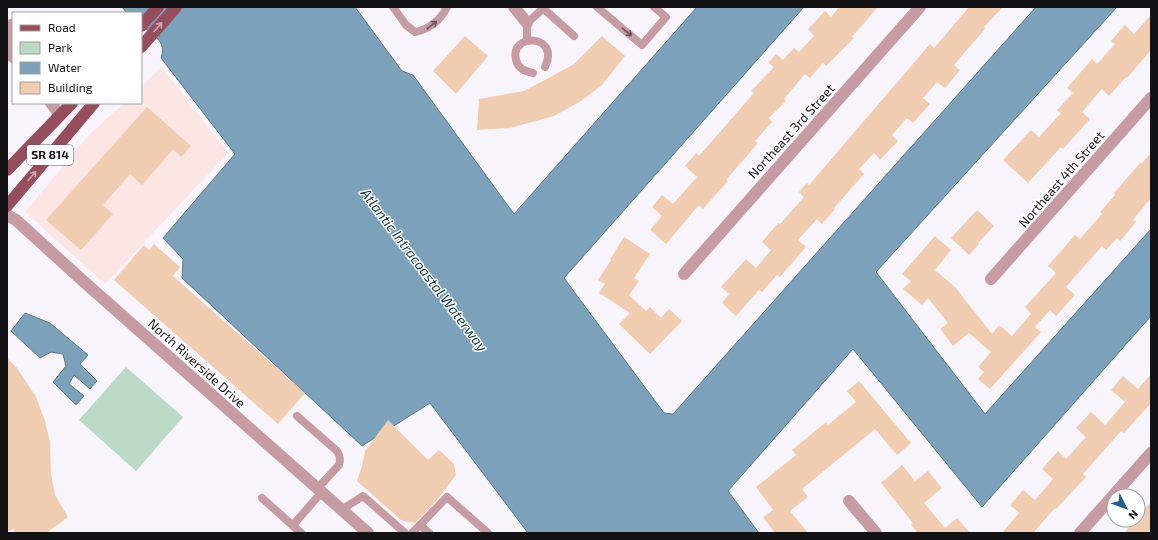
<svg xmlns="http://www.w3.org/2000/svg" width="1158" height="540" viewBox="0 0 1158 540" font-family="'Exo 2',sans-serif">
	<style>
		.commercial { fill: #fce6e4 }
		.green { fill: #bbdac6 }
		.water { fill: #7ba2ba; stroke: #5c7788 }
		.building { fill: #f0ccb0 }
		.lines { fill: none; stroke-linecap: round; stroke-linejoin: round }
		.service { stroke: #c69ba1; stroke-width: 8 }
		.minor { stroke: #c69ba1; stroke-width: 12 }
		.primary { stroke: #974e5c; stroke-width: 12 }
		.oneway { stroke: #6c565b }
		.oneway2 { stroke: #cba6ae }
		.labels { text-anchor: middle; stroke-width: 3; stroke-linejoin: round; paint-order: stroke }
		.shield { fill: #fff; stroke: #5a595b; stroke-width: 1 }
		.shield-label { font-size: 12px; font-weight: bold; fill: #131215 }
		.street-label { font-size: 13px; fill: #131215; stroke: #fff }
		.water-label { font-size: 14px; font-style: italic; fill: #0e2f42; stroke: #fff }
	</style>
	<rect width="100%" height="100%" fill="#f7f4fc"/>
	<!-- commercial -->
	<path class="commercial" d="M162 67 228 153 105 284 25 212 88 136 124 103H141V87Z"/>
	<!-- green -->
	<path class="green" d="M126 367 183 417 136 471 79 420Z"/>
	<!-- water -->
	<g class="water">
		<path d="M122 7H355L402 71 413 75 514 214 697 7H804L564 278 664 413 673 414 1036 7H1117L876 272 985 414 1151 229V316L982 507 853 349 728 491 759 533H528L430 403 362 446 182 278 183 259 163 238 235 154 161 58C167 41 153 35 141 25V13H127Z"/>
		<path d="M25 313 50 323 88 355 80 364 97 381 90 389 74 375 69 384 84 396 76 405 53 382 66 366 63 354 51 352 40 358 11 331Z"/>
	</g>
	<!-- building -->
	<g class="building">
		<path d="M839 7H878L852 37 854 38 826 66 823 63 810 78 805 74 784 99 786 101 769 118 772 122 755 141 758 143 726 180 728 181 703 209 699 205 666 244 650 230 662 216 652 207 662 195 673 204 697 177 685 166 696 153 699 156 754 93 751 91 774 67 768 63 776 54 783 60 794 48 799 52 814 36 808 29 825 11 831 17Z"/>
		<path d="M969 7H1003L984 27 985 29 954 65 960 70 945 88 937 82 923 98 930 104 913 123 907 118 892 135 898 141 880 160 874 153 859 169 864 174 834 208 835 209 822 224 817 219 798 240 806 247 780 277 777 275 762 292 759 290 736 316 722 303 729 294 721 287 746 259 756 268 771 250 762 242 778 223 780 224 804 197 799 192 807 183 809 185 930 44 934 48Z"/>
		<path d="M1151 15V50L1127 78 1126 77 1109 96 1102 89 1082 112 1090 119 1063 149 1061 147 1028 183 1003 160 1031 130 1039 137 1061 113 1057 110 1073 93 1067 88 1092 59 1097 64 1115 44 1111 41 1125 25 1134 34Z"/>
		<path d="M465 36 488 56 456 94 433 71Z"/>
		<path d="M602 36 625 56 602 85 581 101 554 116 510 128 477 130 479 99 524 91 545 80 574 64Z"/>
		<path d="M147 107 191 146 181 157 173 149 142 185 130 174 103 205 113 214 81 250 46 220Z"/>
		<path d="M1151 153V198L1133 220 1136 222 1120 241 1117 238 1106 250 1102 246 1066 287 1075 295 1056 316 1050 310 1035 327 1041 332 990 389 978 379 984 372 978 367 991 352 969 333 953 346 940 329 948 323 928 298 922 305 903 289 911 281 902 274 935 236 951 250 935 270 955 287 992 334 999 325 1012 336 1031 314 1025 307 1056 273 1048 266 1075 235 1080 239 1102 214 1100 212 1115 195 1114 193 1140 163 1141 164Z"/>
		<path d="M977 210 994 226 978 243 979 244 969 255 951 238Z"/>
		<path d="M624 237 650 254 634 278 639 281 629 295 646 311 650 307 661 318 669 309 682 321 650 354 619 324 630 313 599 293 605 284 598 280 611 260 610 259Z"/>
		<path d="M154 244 180 267 173 276 305 393 278 424 114 280 144 245 149 250Z"/>
		<path d="M7 358 17 368 36 397 45 421 50 442 51 474 55 495 68 517 46 533H15L13 529 7 532Z"/>
		<path d="M1151 374V403L1124 433 1121 431 1083 474 1086 477 1056 509 1055 508 1033 533H1002L1019 513 1010 505 1023 490 1035 500 1053 479 1042 469 1058 451 1066 459 1086 437 1076 428 1091 412 1105 425 1125 402 1111 390 1123 376 1138 389Z"/>
		<path d="M859 381 911 443 897 455 875 429 802 489 808 497 790 511 808 533H775L763 517 773 510 756 487 796 455 792 450 826 422 828 425 856 402 847 391Z"/>
		<path d="M388 420 428 460 439 450 454 464 456 475 436 501 415 523 402 521 357 481 362 466 365 451Z"/>
		<path d="M902 465 915 481 928 471 942 488 924 503 945 528 957 518 970 533H918L911 525 913 523 881 483Z"/>
		<path d="M1151 502V533H1124L1135 520H1138V517Z"/>
	</g>
	<g class="lines">
		<!-- service -->
		<g class="service">
			<path d="M393 7 406 25 415 32C430 29 440 21 447 7"/>
			<path d="M597 7 642 45 666 17 654 7"/>
			<path d="M544 9 574 36"/>
			<path d="M527 41V23L545 7"/>
			<path d="M7 53 9 52 11 23"/>
			<path d="M533 73C525 71 518 69 516 60 509 32 561 34 545 67"/>
			<path d="M297 416 337 451C340 456 341 460 339 465L317 489"/>
			<path d="M262 498 301 533"/>
			<path d="M341 510 363 496 405 533"/>
			<path d="M293 525 321 493"/>
			<path d="M420 525 429 533"/>
			<path d="M412 533 447 497 488 533"/>
		</g>
		<!-- minor -->
		<g class="minor">
			<path d="M514 7 527 23"/>
			<path d="M7 51 13 57"/>
			<path d="M51 103 60 115"/>
			<path d="M7 215 16 220 82 280 368 533"/>
			<path d="M684 274 920 7"/>
			<path d="M991 279 1151 98"/>
			<path d="M849 501 876 533"/>
			<path d="M1080 533 1151 453"/>
		</g>
		<!-- primary -->
		<g class="primary">
			<path d="M141 26 158 7"/>
			<path d="M141 47 176 7"/>
			<path d="M7 170 72 103"/>
			<path d="M7 206 94 103"/>
		</g>
	</g>
	<!-- one-way arrows -->
	<defs><path id="oneway-shaft" d="M-6 0H5M1.5-3L5.5 0L1.5 3" fill="none" stroke-width="1.6" stroke-linecap="round" stroke-linejoin="round"/></defs>
	<g class="oneway">
		<use href="#oneway-shaft" transform="translate(432 25) rotate(-38)"/>
		<use href="#oneway-shaft" transform="translate(627 32) rotate(40)"/>
	</g>
	<g class="oneway2">
		<use href="#oneway-shaft" transform="translate(158 27) rotate(-49)"/>
		<use href="#oneway-shaft" transform="translate(32 176) rotate(-50)"/>
	</g>
	<g class="labels">
		<!-- shield labels -->
		<rect class="shield" x="27" y="145" width="46" height="20" rx="3"/>
		<g class="shield-label">
			<text x="50" y="159">SR 814</text>
		</g>
		<!-- street labels -->
		<g class="street-label">
			<text transform="translate(791 131) rotate(-48)" y="5">Northeast 3rd Street</text>
			<text transform="translate(1061 179) rotate(-49)" y="5">Northeast 4th Street</text>
			<text transform="translate(197 363) rotate(42)" y="5">North Riverside Drive</text>
		</g>
		<!-- water labels -->
		<g class="water-label">
			<text transform="translate(424 270) rotate(53)" y="5">Atlantic Intracoastal Waterway</text>
		</g>
	</g>
	<!-- border -->
	<rect width="1158" height="540" fill="none" stroke="#131215" stroke-width="16"/>
	<!-- legend -->
	<rect x="12" y="12" width="130" height="92" fill="#ffffff" stroke="#a1a0a1"/>
	<rect x="20" y="25" width="20" height="6" fill="#974e5c" stroke="#a1a0a1"/>
	<text x="48" y="32" font-size="12" fill="#131215">Road</text>
	<rect x="20" y="42" width="20" height="12" fill="#bbdac6" stroke="#a1a0a1"/>
	<text x="48" y="52" font-size="12" fill="#131215">Park</text>
	<rect x="20" y="62" width="20" height="12" fill="#7ba2ba" stroke="#a1a0a1"/>
	<text x="48" y="72" font-size="12" fill="#131215">Water</text>
	<rect x="20" y="82" width="20" height="12" fill="#f0ccb0" stroke="#a1a0a1"/>
	<text x="48" y="92" font-size="12" fill="#131215">Building</text>
	<!-- north arrow -->
	<g transform="translate(1126 508) rotate(132)"><circle r="19" fill="#ffffff" stroke="#a1a0a1"/>
	<path d="M0-3L7 15L0 10L-7 15Z" fill="#225d94"/>
	<text y="-6" font-size="11" font-weight="bold" text-anchor="middle" fill="#131215">N</text>
	</g>
</svg>
